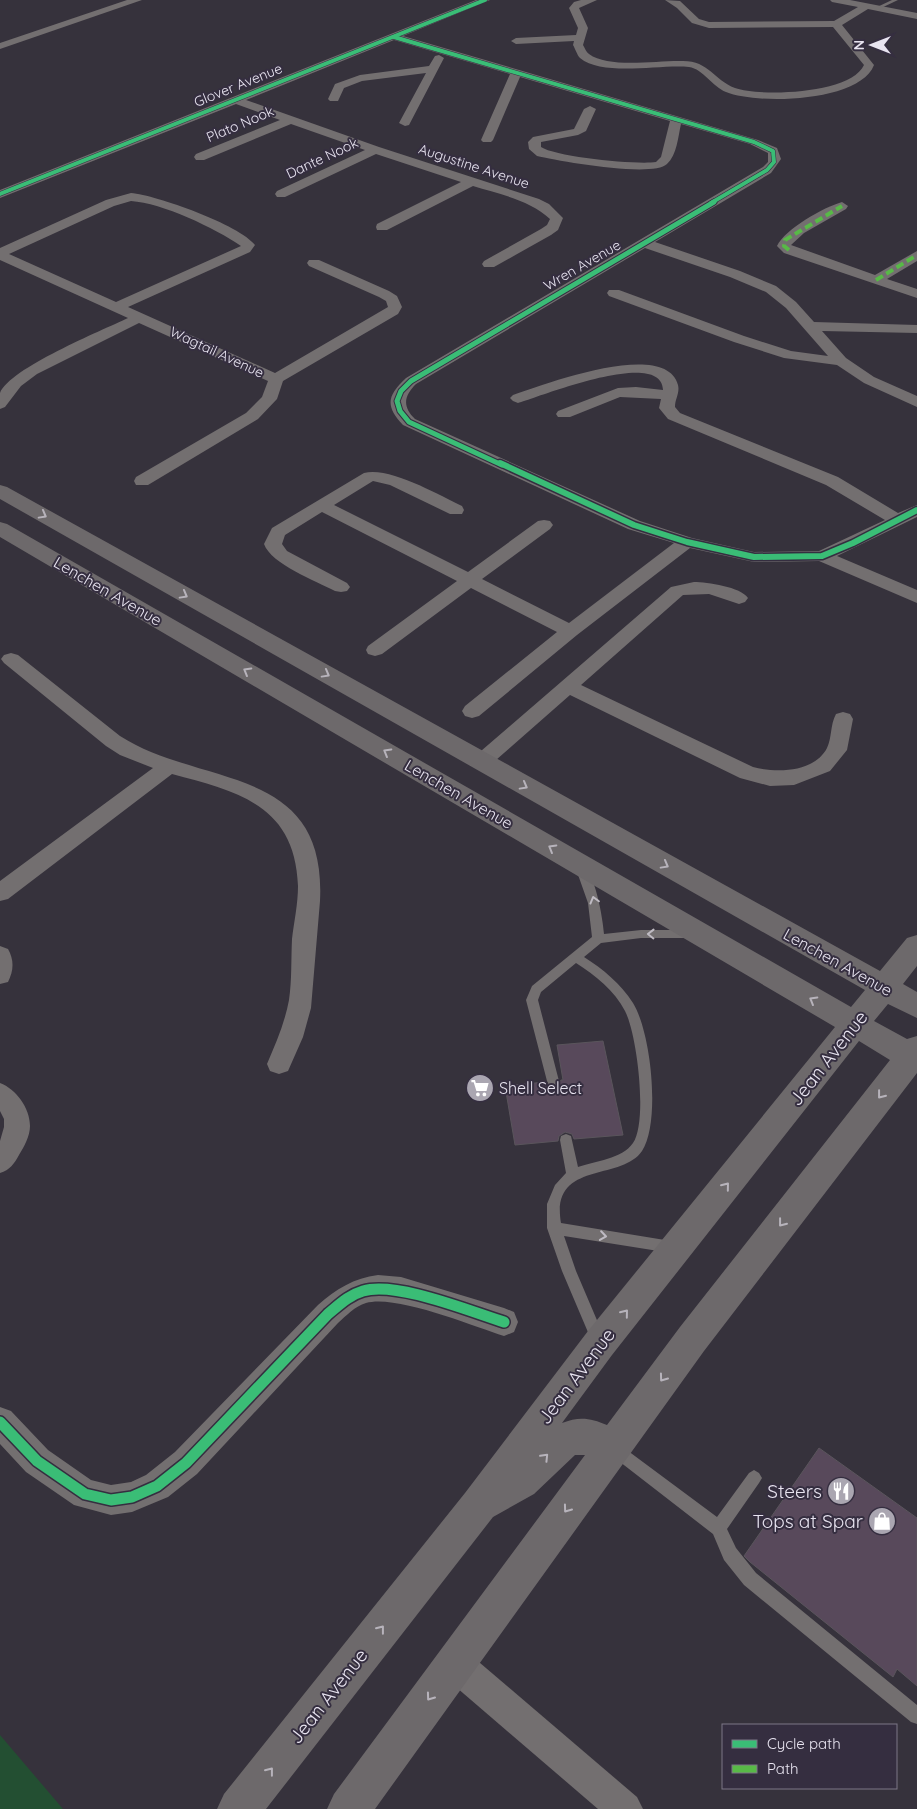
<svg xmlns="http://www.w3.org/2000/svg" width="917" height="1809" viewBox="0 0 917 1809" font-family="Quicksand,sans-serif">
	<style>
		.green { fill: #234f32 }
		.building { fill: #58495b; stroke: #5a555c }
		.lines { fill: none; stroke-linecap: round; stroke-linejoin: round }
		.lane { fill: #736f70; fill-rule: evenodd }
		.street { fill: #736f70; fill-rule: evenodd }
		.secondary { fill: #6d696b; fill-rule: evenodd }
		.quiet { stroke: #58b947; stroke-width: 4; stroke-dasharray: 8 4; stroke-linecap: butt }
		.cycleway-far3-casing { stroke: #352e40; stroke-width: 5 }
		.cycleway-far2-casing { stroke: #352e40; stroke-width: 7 }
		.cycleway-far1-casing { stroke: #352e40; stroke-width: 9 }
		.cycleway-casing { stroke: #352e40; stroke-width: 14 }
		.cycleway-far3 { stroke: #3abd76; stroke-width: 4 }
		.cycleway-far2 { stroke: #3abd76; stroke-width: 5 }
		.cycleway-far1 { stroke: #3abd76; stroke-width: 6 }
		.cycleway { stroke: #3abd76; stroke-width: 11 }
		.oneway { stroke: #b7b3bb }
		.oneway2 { stroke: #bfbbc3 }
		.labels { text-anchor: middle; stroke-width: 4; stroke-linejoin: round; paint-order: stroke }
		.far-street-label { font-size: 14px; fill: #e8e4f0; stroke: #352e40 }
		.street-label { font-size: 16px; fill: #e8e4f0; stroke: #352e40 }
		.poi-label { font-size: 16px; fill: #e8e4f0; stroke: #352e40; text-anchor: start }
		.near-street-label { font-size: 19px; fill: #e8e4f0; stroke: #352e40 }
		.near-poi-label { font-size: 19px; fill: #e8e4f0; stroke: #352e40; text-anchor: end }
	</style>
	<rect width="100%" height="100%" fill="#36323c"/>
	<!-- green -->
	<path class="green" d="M0 1735 63 1809H0Z"/>
	<!-- building -->
	<g class="building">
		<path d="M603 1041 623 1135 574 1139 572 1134 565 1132 559 1136 558 1141 515 1145 505 1086 545 1082 549 1087H557L561 1080H563L557 1045Z"/>
		<path d="M819 1448 917 1518V1686L897 1669 893 1677 750 1562 744 1556Z"/>
	</g>
	<g class="lines">
		<!-- lane -->
		<g class="lane">
			<path d="M892 0H898L879 9 875 8Z"/>
			<path d="M581 865C595 869 603 920 604 934L641 930H690L694 931 696 934 694 937 690 938H641L601 943 584 957C603 969 621 984 633 1003 651 1032 661 1122 642 1151 621 1182 550 1160 561 1223L671 1241 676 1243 678 1247 676 1251 671 1253 564 1236 576 1271 605 1339 603 1344 598 1346 593 1344 562 1271 547 1228V1204L555 1185 566 1173 560 1140 561 1136 566 1134 571 1136 578 1167C595 1161 622 1159 633 1143 648 1121 637 1034 625 1011 615 991 595 975 576 963L541 992 538 1000 559 1081 557 1085 553 1086 549 1085 547 1081 526 1000 532 986 592 937 588 903 576 869Z"/>
			<path d="M616 1442 717 1517 749 1473 754 1470 759 1473 762 1478 759 1483 727 1529 736 1548 756 1573 917 1705V1724L911 1722 744 1585 724 1560 713 1534 611 1455 608 1450 611 1445Z"/>
		</g>
		<!-- street -->
		<g class="street">
			<path d="M127 0H142L0 49V43Z"/>
			<path d="M476 0H490L403 36 758 140 777 148 781 159 771 173 655 242 740 271 776 286 796 302 814 322 917 325V333L822 331 846 358 874 377 917 396V407L864 383 837 365 784 358 734 342 609 296 607 293 609 290H619L744 336 791 351 828 356 786 308 766 292 730 277 645 248 416 384C404 396 402 406 415 419L640 521 692 538 754 552 819 551 885 520 826 485 668 419 659 408 661 399 620 397 570 417H558L556 414 558 411 618 388 636 387 663 390C662 347 539 397 518 403L513 401 510 398 513 395C542 385 666 338 678 385 680 393 675 399 675 407L680 413 838 477 898 513 917 505V517L837 556 917 590V603L819 561 754 562 690 548 577 635 479 716 472 718 465 716 462 711 465 706 557 632 471 588 382 654 375 656 368 654 366 650 368 646 457 581 322 512 285 535 282 544 287 551 347 583 350 587 347 591 341 592 335 591C316 581 271 564 264 544L272 528 364 473C389 466 439 495 462 506L464 510 462 514H450L390 485 373 481 334 505 468 572 538 521 544 520 550 521 553 525 550 529 482 579 569 623 674 543 628 529 403 425C385 406 387 396 406 378L763 167 768 162V153L750 144 681 124C678 137 677 155 667 164 653 178 558 161 537 156L529 149 528 142 533 137 574 129 584 109 590 106 596 109 586 131 578 135 541 142V147C556 157 637 165 656 162L661 157 670 121 520 77 493 140 491 142H483L481 140 510 74 394 40 246 100 379 147 539 199 549 204 563 218 558 230 551 235 494 267H484L482 264 484 261 541 229 547 225 550 219C530 200 499 194 473 186L387 230H377L376 227 377 224 461 182 376 154 285 197H277L275 194 277 191 365 150 291 124 204 160H196L194 157 196 154 280 120 236 104 0 198V190Z"/>
			<path d="M581 0H597L579 8 588 28 583 45C585 48 586 52 589 54 609 69 658 60 683 61 709 61 714 80 735 88 761 97 851 94 864 65L833 27 709 28 692 23 677 8 665 0 680 1 699 19 709 22 834 21 858 7 832 2 830 0H850L917 13V19L868 9 842 25 874 65C860 102 758 105 726 92 713 87 703 69 689 67 660 64 603 77 580 58 577 55 575 48 573 45L574 41 516 44 511 41 516 38 576 35 578 28 569 8 574 2Z"/>
			<path d="M439 55 444 58 409 125 405 126 399 123 426 73 362 81 344 88 338 101H330L328 99 335 84 360 75 429 66 435 56Z"/>
			<path d="M131 193C156 195 240 225 255 245L250 252 128 307 275 373 388 307 386 301 379 297 309 266 307 263 309 260H319L389 291 397 296 402 307 398 314 283 381 277 399 258 419 148 485H136L134 481 136 477 246 413 262 397 268 381 139 323 37 374 21 386 5 407 0 409C0 404 0 397 0 393 10 368 101 331 128 318L0 260V248L106 200ZM131 201C162 203 215 228 241 246L116 302 9 254 114 206Z"/>
			<path d="M842 202 848 206 846 209 804 233 791 245 875 275 917 251V261L887 279 917 289V298L784 253 777 246C785 229 824 207 842 202Z"/>
			<path d="M694 582C707 582 741 587 748 598L745 602 739 604 709 594 683 595 581 685 753 767C776 773 814 773 827 748 832 738 830 725 836 714L843 712 850 714 853 719 847 750 830 771 794 785 770 786 740 778 570 695 488 767 481 769 474 767 471 762 474 757 671 587Z"/>
			<path d="M11 653 18 655 120 736C201 788 327 763 320 901L311 1008 303 1037 288 1071 279 1074 270 1071 267 1064C276 1043 285 1022 289 1000 292 980 291 959 292 939 294 922 298 904 298 886 295 805 239 792 172 774L8 899 0 901V881L153 768 120 755 106 746 4 663 1 659 4 655Z"/>
			<path d="M0 946 8 949C14 960 14 970 8 982L0 984Z"/>
			<path d="M0 1083C16 1089 30 1108 30 1126 30 1136 24 1147 19 1155 14 1164 10 1170 0 1173V1141L4 1127V1119L0 1111Z"/>
			<path d="M378 1275 401 1277 504 1308 514 1312 518 1322 514 1332 504 1336C473 1326 395 1294 366 1303 355 1306 346 1316 338 1323L197 1474 168 1497 132 1512 111 1515 74 1505 26 1472 0 1444V1407L11 1411 48 1450 91 1480 111 1485 131 1482 146 1475 175 1452 318 1305C336 1289 354 1278 378 1275Z"/>
			<path d="M454 1646 466 1651 637 1797 643 1809H598L442 1675 437 1663 442 1651Z"/>
		</g>
		<!-- secondary -->
		<path class="secondary" d="M0 485 7 487 880 971 907 938 917 935V966L903 984 917 992V1018L888 1004 874 1021 907 1039 917 1036V1073L704 1351 375 1809H327L334 1794 585 1455H575L534 1494 493 1517 266 1809H217L224 1794 465 1493 588 1331 835 1027 0 537V522L7 524 851 1007 865 990 0 499ZM859 1041 890 1060 680 1327 607 1425C591 1418 579 1416 562 1423L612 1355Z"/>
		<!-- quiet -->
		<g class="quiet">
			<path d="M789 250 784 246 785 240 842 206"/>
			<path d="M876 280 917 255"/>
		</g>
		<!-- cycleway-far3 casing -->
		<g class="cycleway-far3-casing">
			<g id="cycleway-far3">
				<path d="M394 37 754 142 773 151 774 162 767 170 711 203"/>
				<path d="M0 194 485 0"/>
			</g>
		</g>
		<!-- cycleway-far2 casing -->
		<g class="cycleway-far2-casing">
			<path id="cycleway-far2" d="M502 465 409 422 400 411 397 401 401 391 411 381 714 202"/>
		</g>
		<!-- cycleway-far1 casing -->
		<g class="cycleway-far1-casing">
			<path id="cycleway-far1" d="M500 463 634 525 687 542 754 557 822 556 853 543 917 510"/>
		</g>
		<!-- cycleway casing -->
		<g class="cycleway-casing">
			<path id="cycleway" d="M0 1422 37 1461 85 1494 111 1500 132 1497 157 1486 186 1463 328 1314C339 1305 349 1295 363 1291 396 1281 469 1311 504 1322"/>
		</g>
		<!-- cycleway-far3 -->
		<use href="#cycleway-far3" class="cycleway-far3"/>
		<!-- cycleway-far2 -->
		<use href="#cycleway-far2" class="cycleway-far2"/>
		<!-- cycleway-far1 -->
		<use href="#cycleway-far1" class="cycleway-far1"/>
		<!-- cycleway -->
		<use href="#cycleway" class="cycleway"/>
	</g>
	<!-- one-way arrows -->
	<defs><path id="oneway-chevron" d="M-2-3.5L2.5 0L-2 3.5" fill="none" stroke-width="1.6" stroke-linecap="round" stroke-linejoin="round" transform="scale(1.25)"/></defs>
	<g class="oneway">
		<use href="#oneway-chevron" transform="translate(43 515) rotate(29)"/>
		<use href="#oneway-chevron" transform="translate(184 595) rotate(29)"/>
		<use href="#oneway-chevron" transform="translate(247 671) rotate(-150)"/>
		<use href="#oneway-chevron" transform="translate(326 674) rotate(29)"/>
		<use href="#oneway-chevron" transform="translate(387 752) rotate(-150)"/>
		<use href="#oneway-chevron" transform="translate(524 786) rotate(29)"/>
		<use href="#oneway-chevron" transform="translate(552 848) rotate(-150)"/>
		<use href="#oneway-chevron" transform="translate(665 865) rotate(29)"/>
		<use href="#oneway-chevron" transform="translate(813 1000) rotate(-150)"/>
		<use href="#oneway-chevron" transform="translate(881 1095) rotate(128)"/>
		<use href="#oneway-chevron" transform="translate(726 1186) rotate(-51)"/>
		<use href="#oneway-chevron" transform="translate(782 1223) rotate(128)"/>
		<use href="#oneway-chevron" transform="translate(625 1313) rotate(-51)"/>
		<use href="#oneway-chevron" transform="translate(663 1378) rotate(126)"/>
		<use href="#oneway-chevron" transform="translate(545 1457) rotate(-46)"/>
		<use href="#oneway-chevron" transform="translate(567 1509) rotate(126)"/>
		<use href="#oneway-chevron" transform="translate(381 1629) rotate(-52)"/>
		<use href="#oneway-chevron" transform="translate(430 1697) rotate(126)"/>
		<use href="#oneway-chevron" transform="translate(270 1771) rotate(-52)"/>
	</g>
	<g class="oneway2">
		<use href="#oneway-chevron" transform="translate(594 900) rotate(-105)"/>
		<use href="#oneway-chevron" transform="translate(651 934) rotate(-179)"/>
		<use href="#oneway-chevron" transform="translate(603 1236) rotate(8)"/>
	</g>
	<!-- icons -->
	<defs>
		<g id="supermarket-disc" transform="scale(1.4375)"><circle r="9.5" fill="#aaa6b1" stroke="#352e40"/><path d="M-6-5.5h2.5l.6 2H6L4.5 2H-2.5L-4.4-4H-6ZM-1.5 3.2a1.3 1.3 0 1 0 .1 0ZM3 3.2a1.3 1.3 0 1 0 .1 0Z" fill="#fff"/></g>
		<g id="restaurant-disc" transform="scale(1.4375)"><circle r="9.5" fill="#aaa6b1" stroke="#352e40"/><path d="M-5-6h1v4h1v-4h1v4h1v-4h1v5L-1.5 .5V6h-2V.5L-5-1ZM5-6V6H3V1.5H1.5Q1.5-4 5-6Z" fill="#fff"/></g>
		<g id="shop-disc" transform="scale(1.4375)"><circle r="9.5" fill="#aaa6b1" stroke="#352e40"/><path d="M-5-2.5h2.3a2.7 3.5 0 0 1 5.4 0H5L5.5 6h-11ZM-1.5-2.5h3a1.5 2.3 0 0 0-3 0Z" fill="#fff"/></g>
	</defs>
	<g fill-rule="evenodd">
		<use href="#supermarket-disc" x="480" y="1088"/>
		<use href="#restaurant-disc" x="841" y="1491"/>
		<use href="#shop-disc" x="882" y="1521"/>
	</g>
	<g class="labels">
		<!-- far-street labels -->
		<g class="far-street-label">
			<text transform="translate(238 85) rotate(-22)" y="5">Glover Avenue</text>
			<text transform="translate(240 124) rotate(-23)" y="5">Plato Nook</text>
			<text transform="translate(322 158) rotate(-25)" y="5">Dante Nook</text>
			<text transform="translate(474 166) rotate(18)" y="5">Augustine Avenue</text>
			<text transform="translate(582 265) rotate(-30)" y="5">Wren Avenue</text>
			<text transform="translate(217 352) rotate(25)" y="5">Wagtail Avenue</text>
		</g>
		<!-- street labels -->
		<g class="street-label">
			<text transform="translate(108 591) rotate(30)" y="6">Lenchen Avenue</text>
			<text transform="translate(459 794) rotate(30)" y="6">Lenchen Avenue</text>
			<text transform="translate(838 962) rotate(29)" y="6">Lenchen Avenue</text>
		</g>
		<!-- poi labels -->
		<g class="poi-label">
			<text x="499" y="1094">Shell Select</text>
		</g>
		<!-- near-street labels -->
		<g class="near-street-label">
			<text transform="translate(828 1058) rotate(-52)" y="7">Jean Avenue</text>
			<text transform="translate(576 1376) rotate(-53)" y="7">Jean Avenue</text>
			<text transform="translate(328 1696) rotate(-52)" y="7">Jean Avenue</text>
		</g>
		<!-- near-poi labels -->
		<g class="near-poi-label">
			<text x="822" y="1498">Steers</text>
			<text x="863" y="1528">Tops at Spar</text>
		</g>
	</g>
	<!-- legend -->
	<rect x="722" y="1724" width="175" height="65" fill="#352e40" stroke="#7d7786"/>
	<rect x="732" y="1740" width="25" height="8" fill="#3abd76" stroke="#7d7786"/>
	<text x="767" y="1749" font-size="15" fill="#e8e4f0">Cycle path</text>
	<rect x="732" y="1765" width="25" height="8" fill="#58b947" stroke="#7d7786"/>
	<text x="767" y="1774" font-size="15" fill="#e8e4f0">Path</text>
	<!-- north arrow -->
	<g transform="translate(872 45) rotate(270)" stroke="#352e40" stroke-width="4" paint-order="stroke">
	<path d="M0-4L9 19L0 12L-9 19Z" fill="#e8e4f0"/>
	<text y="-8" font-size="14" font-weight="bold" text-anchor="middle" fill="#e8e4f0">N</text>
	</g>
</svg>
